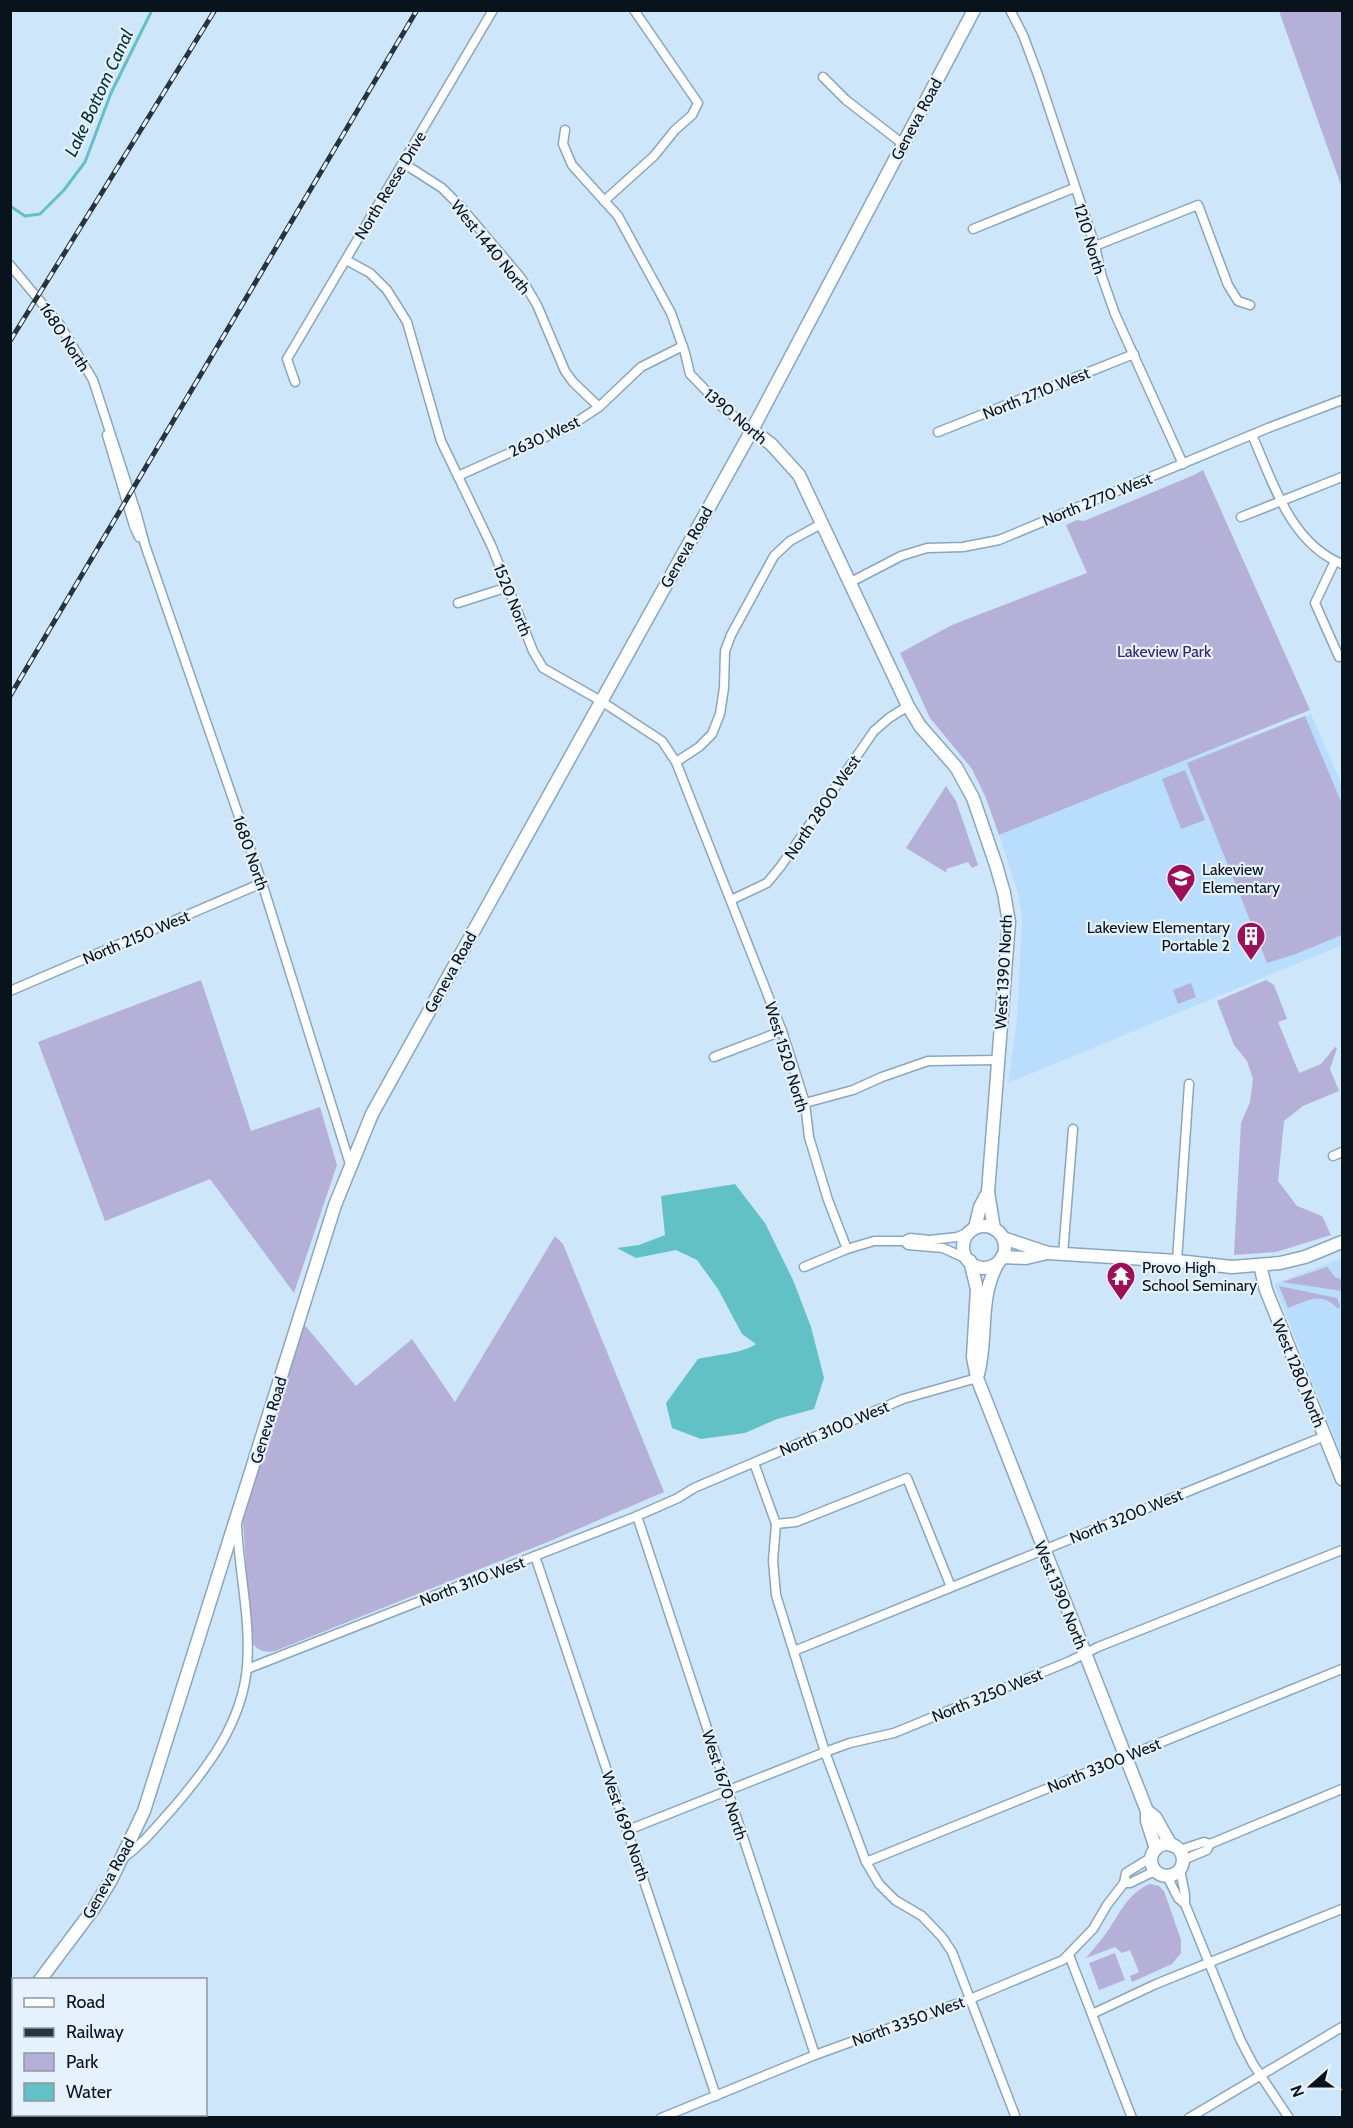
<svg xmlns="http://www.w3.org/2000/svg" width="1353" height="2128" viewBox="0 0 1353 2128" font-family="Cabin,sans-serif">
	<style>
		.built { fill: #b9ddfc }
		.green { fill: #b4b0d7 }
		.water { fill: #61c1c5 }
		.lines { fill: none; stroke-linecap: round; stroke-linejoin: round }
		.stream { stroke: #61c1c5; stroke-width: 3 }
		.street-casing { stroke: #8aa6be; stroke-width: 11 }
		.secondary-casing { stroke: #8aa6be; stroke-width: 15 }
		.street { stroke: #fff; stroke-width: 8 }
		.secondary { stroke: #fff; stroke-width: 12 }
		.rail-casing { stroke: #27343d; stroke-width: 5 }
		.rail { stroke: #e5f1fc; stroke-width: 3; stroke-dasharray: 9; stroke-linecap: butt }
		.labels { text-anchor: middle; stroke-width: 4.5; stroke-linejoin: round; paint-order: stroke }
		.street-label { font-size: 16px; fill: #08131b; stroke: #e5f1fc }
		.park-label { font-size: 16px; fill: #36246c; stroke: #e5f1fc }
		.poi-label { font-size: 16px; fill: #08131b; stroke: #e5f1fc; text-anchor: start }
		.water-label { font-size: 18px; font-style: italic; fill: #043436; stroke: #e5f1fc }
	</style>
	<rect width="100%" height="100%" fill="#cee6fa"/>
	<!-- built -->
	<g class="built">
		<path d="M1311 714 1342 785V945L1008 1083 1017 1020 1022 916 1017 890 999 835 1183 761Z"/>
		<path d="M1342 1258V1457L1274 1284Z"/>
	</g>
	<!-- green -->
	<g class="green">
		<path d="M1279 11H1342V188Z"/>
		<path d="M1203 470 1310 710 999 835 985 796 972 769 930 718 900 653 952 625 1087 573 1066 525 1077 520 1084 521 1194 475Z"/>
		<path d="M1305 716 1342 804V935L1293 955 1267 963 1187 763Z"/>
		<path d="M1185 770 1205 820 1181 829 1162 779Z"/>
		<path d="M946 786 956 801 978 865 972 868 968 862 946 869 947 873 906 848Z"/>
		<path d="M201 980 251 1131 320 1107 337 1165 294 1293 210 1179 105 1221 38 1042Z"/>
		<path d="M1266 980 1274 985 1287 1019 1278 1022 1299 1073 1321 1064 1335 1047 1337 1048 1330 1069 1339 1091 1303 1106 1284 1121 1278 1181 1297 1206 1322 1216 1331 1235 1276 1252 1234 1255 1241 1123 1250 1102 1253 1079 1247 1061 1234 1045 1217 1001Z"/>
		<path d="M1191 983 1196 997 1178 1004 1173 990Z"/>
		<path d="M555 1236 563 1244 664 1492 550 1541 275 1651C264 1653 256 1651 251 1640L243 1520 303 1323 356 1386 412 1339 455 1402Z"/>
		<path d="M1327 1267 1335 1277 1342 1280V1291L1282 1282Z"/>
		<path d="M1279 1286 1337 1298 1340 1306 1338 1309C1321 1290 1307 1301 1288 1308Z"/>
		<path d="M1150 1884 1159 1886 1164 1891 1181 1940V1953L1172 1964 1132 1982 1130 1976 1139 1972 1130 1950 1122 1953 1115 1947 1086 1958C1093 1949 1101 1941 1107 1932 1120 1913 1128 1893 1150 1884Z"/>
		<path d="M1115 1953 1125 1980 1099 1990 1089 1963Z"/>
	</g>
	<!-- water -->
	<path class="water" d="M735 1184 765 1223 793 1280 811 1327 824 1378 814 1409 777 1419 745 1433 701 1439 672 1428 666 1403 698 1359C715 1355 744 1353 756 1344L742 1334 718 1289 697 1260 676 1250 636 1258 617 1248 639 1245 665 1235 661 1196Z"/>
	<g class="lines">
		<!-- stream -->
		<path class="stream" d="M10 206 25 216 40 214 64 190 85 162 111 93 152 10"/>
		<!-- street casing -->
		<g class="street-casing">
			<g id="street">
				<path d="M1010 10 1023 35 1038 75 1095 246 1102 277 1115 314 1183 464"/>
				<path d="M823 77 846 100 903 144"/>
				<path d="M565 130 563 144 572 165 618 216 671 313 685 353 690 374 722 407 752 430"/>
				<path d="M403 163 442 188 461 207 521 278 537 305 565 371 573 382 599 407"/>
				<path d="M604 201 654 156 675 130 692 115 698 103 634 10"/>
				<path d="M973 229 1074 188"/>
				<path d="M1095 246 1198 205 1228 285 1238 301 1250 305"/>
				<path d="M346 260 370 273 387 290 407 322 441 441 492 547 533 651 543 668 601 701 662 741 676 762 782 1031 805 1103 809 1137 828 1200 847 1249"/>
				<path d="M10 265 60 325 93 380 137 515 145 545 262 883 350 1164"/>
				<path d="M295 382 287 359 493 10"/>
				<path d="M938 432 1134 354"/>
				<path d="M107 435 134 526 139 537"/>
				<path d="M1252 435C1273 482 1290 543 1342 564"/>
				<path d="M458 476 572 425 599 407 641 367 683 346"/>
				<path d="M1241 517 1342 477"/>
				<path d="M1335 561 1315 603 1339 657 1342 656"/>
				<path d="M849 583 901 556 927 548 963 547 999 540 1268 428 1342 400"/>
				<path d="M458 603 508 587"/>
				<path d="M676 762 699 747 712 734 720 714 724 688 725 651 731 635 774 556 790 541 823 523"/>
				<path d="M731 900 767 883 781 866 874 731 889 718 908 706"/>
				<path d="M10 991 262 883"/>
				<path d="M714 1057 782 1031"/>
				<path d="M805 1103 853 1090 882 1077 928 1061 997 1060"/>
				<path d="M1333 1156 1342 1152"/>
				<path d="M904 1241 908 1245 943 1248 967 1259"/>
				<path d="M1063 1254 1073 1129"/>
				<path d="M1177 1261 1189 1084"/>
				<path d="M804 1267 847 1249 874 1241H904L910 1238 930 1240 957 1237 969 1232"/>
				<path d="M754 1463 776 1524 773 1561 776 1595 825 1752 866 1862 879 1884 895 1900 922 1916 942 1937 952 1952 1016 2118"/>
				<path d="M637 1516 815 2055"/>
				<path d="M776 1524 796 1522 907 1478 951 1587"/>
				<path d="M535 1556 716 2096"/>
				<path d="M794 1651 1325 1436"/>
				<path d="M247 1669 637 1516 678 1498 694 1488 903 1399 977 1378"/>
				<path d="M628 1830 825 1752 850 1743 894 1733 1070 1661 1098 1647 1342 1550"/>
				<path d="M1180 1850 1204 1842 1210 1844"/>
				<path d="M122 1859C143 1844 157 1826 174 1807 208 1767 242 1723 247 1667 251 1620 239 1572 237 1525"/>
				<path d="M1183 1860 1207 1850 1210 1844 1342 1789"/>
				<path d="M866 1862 1342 1669"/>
				<path d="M1180 1869 1185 1895V1904L1240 2039 1253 2064 1289 2118"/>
				<path d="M1167 1876 1178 1898 1185 1904"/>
				<path d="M1124 1883H1130L1155 1871"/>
				<path d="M1069 1955 1132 2118"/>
				<path d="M1092 2014 1156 1984 1342 1909"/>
				<path d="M661 2118 815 2055 970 1999 1063 1960 1093 1929 1107 1905 1124 1883 1126 1873 1152 1857"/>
				<path d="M1189 2118 1342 2027"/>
			</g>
		</g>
		<!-- secondary casing -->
		<g class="secondary-casing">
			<g id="secondary">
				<path d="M752 430 771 444 799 475 908 706 920 726 956 767 973 798 996 865 1004 893 1009 922 988 1192 994 1229"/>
				<circle cx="984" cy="1247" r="21"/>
				<path d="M975 1228 980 1207 988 1192"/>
				<path d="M1003 1238 1048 1253 1177 1261 1232 1267 1280 1263 1305 1257 1342 1242"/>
				<path d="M1002 1257 1026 1258 1047 1253"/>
				<path d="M970 1261 977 1289 973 1357 977 1378 1147 1811V1821L1156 1849"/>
				<path d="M1260 1265 1266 1290 1342 1479"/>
				<path d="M978 1374C988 1336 978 1298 998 1263"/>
				<path d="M1147 1811 1155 1817 1171 1845"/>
				<circle cx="1167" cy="1860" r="16"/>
				<path d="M40 1980 94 1908 111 1880 144 1811 335 1205 372 1114 752 430 974 10"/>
				<path d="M10 2016 14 2012"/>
			</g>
		</g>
		<!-- street -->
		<use href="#street" class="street"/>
		<!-- secondary -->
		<use href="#secondary" class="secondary"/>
		<!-- rail casing -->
		<g class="rail-casing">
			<g id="rail">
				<path d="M10 341 215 10"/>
				<path d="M10 696 417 10"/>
			</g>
		</g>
		<!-- rail -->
		<use href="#rail" class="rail"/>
	</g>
	<!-- icons -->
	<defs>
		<g id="school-pin" transform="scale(1.5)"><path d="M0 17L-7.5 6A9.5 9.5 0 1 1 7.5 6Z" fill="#9e0e59" stroke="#e5f1fc"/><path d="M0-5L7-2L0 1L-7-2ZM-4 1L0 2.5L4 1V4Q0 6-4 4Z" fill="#fff"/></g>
		<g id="building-pin" transform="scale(1.5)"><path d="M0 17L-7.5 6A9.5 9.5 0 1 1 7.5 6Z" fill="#9e0e59" stroke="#e5f1fc"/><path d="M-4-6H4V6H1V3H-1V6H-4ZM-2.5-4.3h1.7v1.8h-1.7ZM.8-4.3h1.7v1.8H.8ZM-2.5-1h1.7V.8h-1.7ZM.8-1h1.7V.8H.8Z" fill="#fff"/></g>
		<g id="temple-pin" transform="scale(1.5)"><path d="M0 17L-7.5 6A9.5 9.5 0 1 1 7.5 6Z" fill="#9e0e59" stroke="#e5f1fc"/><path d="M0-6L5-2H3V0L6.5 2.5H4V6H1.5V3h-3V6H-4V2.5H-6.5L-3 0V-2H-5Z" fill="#fff"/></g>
	</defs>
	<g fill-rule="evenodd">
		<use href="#school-pin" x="1181" y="878"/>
		<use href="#building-pin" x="1251" y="936"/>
		<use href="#temple-pin" x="1121" y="1276"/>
	</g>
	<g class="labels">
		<!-- street labels -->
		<g class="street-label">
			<text transform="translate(916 119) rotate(-62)" y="6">Geneva Road</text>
			<text transform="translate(390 185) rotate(-59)" y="6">North Reese Drive</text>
			<text transform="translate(1090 239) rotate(73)" y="6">1210 North</text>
			<text transform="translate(491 247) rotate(51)" y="6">West 1440 North</text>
			<text transform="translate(65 337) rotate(57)" y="6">1680 North</text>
			<text transform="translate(1036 393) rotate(-22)" y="6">North 2710 West</text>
			<text transform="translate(736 416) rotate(40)" y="6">1390 North</text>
			<text transform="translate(544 436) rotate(-25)" y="6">2630 West</text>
			<text transform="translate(1097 499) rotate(-22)" y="6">North 2770 West</text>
			<text transform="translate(686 547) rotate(-61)" y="6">Geneva Road</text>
			<text transform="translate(513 600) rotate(68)" y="6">1520 North</text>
			<text transform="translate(822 807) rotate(-56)" y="6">North 2800 West</text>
			<text transform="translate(251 853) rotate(71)" y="6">1680 North</text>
			<text transform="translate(136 937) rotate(-23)" y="6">North 2150 West</text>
			<text transform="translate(450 972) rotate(-61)" y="6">Geneva Road</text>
			<text transform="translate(1003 972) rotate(-87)" y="6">West 1390 North</text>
			<text transform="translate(787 1057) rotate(73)" y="6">West 1520 North</text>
			<text transform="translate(1299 1373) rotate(68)" y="6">West 1280 North</text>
			<text transform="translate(268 1420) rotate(-73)" y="6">Geneva Road</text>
			<text transform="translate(834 1428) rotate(-23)" y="6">North 3100 West</text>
			<text transform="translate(1126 1516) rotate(-22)" y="6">North 3200 West</text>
			<text transform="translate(472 1581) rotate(-21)" y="6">North 3110 West</text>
			<text transform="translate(1061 1595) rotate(68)" y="6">West 1390 North</text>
			<text transform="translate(987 1695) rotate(-22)" y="6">North 3250 West</text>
			<text transform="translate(1104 1765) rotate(-22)" y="6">North 3300 West</text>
			<text transform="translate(725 1785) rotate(72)" y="6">West 1670 North</text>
			<text transform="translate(626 1826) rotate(71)" y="6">West 1690 North</text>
			<text transform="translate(108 1878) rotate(-61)" y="6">Geneva Road</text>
			<text transform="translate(908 2021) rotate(-20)" y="6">North 3350 West</text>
		</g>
		<!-- park labels -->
		<g class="park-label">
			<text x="1164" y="657">Lakeview Park</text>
		</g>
		<!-- poi labels -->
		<g class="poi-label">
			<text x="1202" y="875">Lakeview<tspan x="1202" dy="18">Elementary</tspan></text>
			<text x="1230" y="933" text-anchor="end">Lakeview Elementary<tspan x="1230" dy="18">Portable 2</tspan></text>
			<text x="1142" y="1273">Provo High<tspan x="1142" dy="18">School Seminary</tspan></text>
		</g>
		<!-- water labels -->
		<g class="water-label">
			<text transform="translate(99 93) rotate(-65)" y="6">Lake Bottom Canal</text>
		</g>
	</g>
	<!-- border -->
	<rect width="1353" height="2128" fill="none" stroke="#08131b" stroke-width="24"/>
	<!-- legend -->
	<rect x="12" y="1978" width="195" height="138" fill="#e5f1fc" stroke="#8d98a2" stroke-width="1.5"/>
	<rect x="24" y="1998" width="30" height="9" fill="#ffffff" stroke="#8d98a2" stroke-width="1.5"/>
	<text x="66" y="2008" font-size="18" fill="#08131b">Road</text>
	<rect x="24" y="2028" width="30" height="9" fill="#27343d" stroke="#8d98a2" stroke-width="1.5"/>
	<text x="66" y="2038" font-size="18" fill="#08131b">Railway</text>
	<rect x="24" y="2053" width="30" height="18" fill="#b4b0d7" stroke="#8d98a2" stroke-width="1.5"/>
	<text x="66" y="2068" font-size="18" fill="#08131b">Park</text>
	<rect x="24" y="2083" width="30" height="18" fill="#61c1c5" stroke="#8d98a2" stroke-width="1.5"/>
	<text x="66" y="2098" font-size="18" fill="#08131b">Water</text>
	<!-- north arrow -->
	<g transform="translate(1311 2086) rotate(249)" stroke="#e5f1fc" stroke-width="4.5" paint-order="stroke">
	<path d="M0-4.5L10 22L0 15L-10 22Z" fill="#08131b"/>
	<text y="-9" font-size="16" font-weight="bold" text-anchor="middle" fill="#08131b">N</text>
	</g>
</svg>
